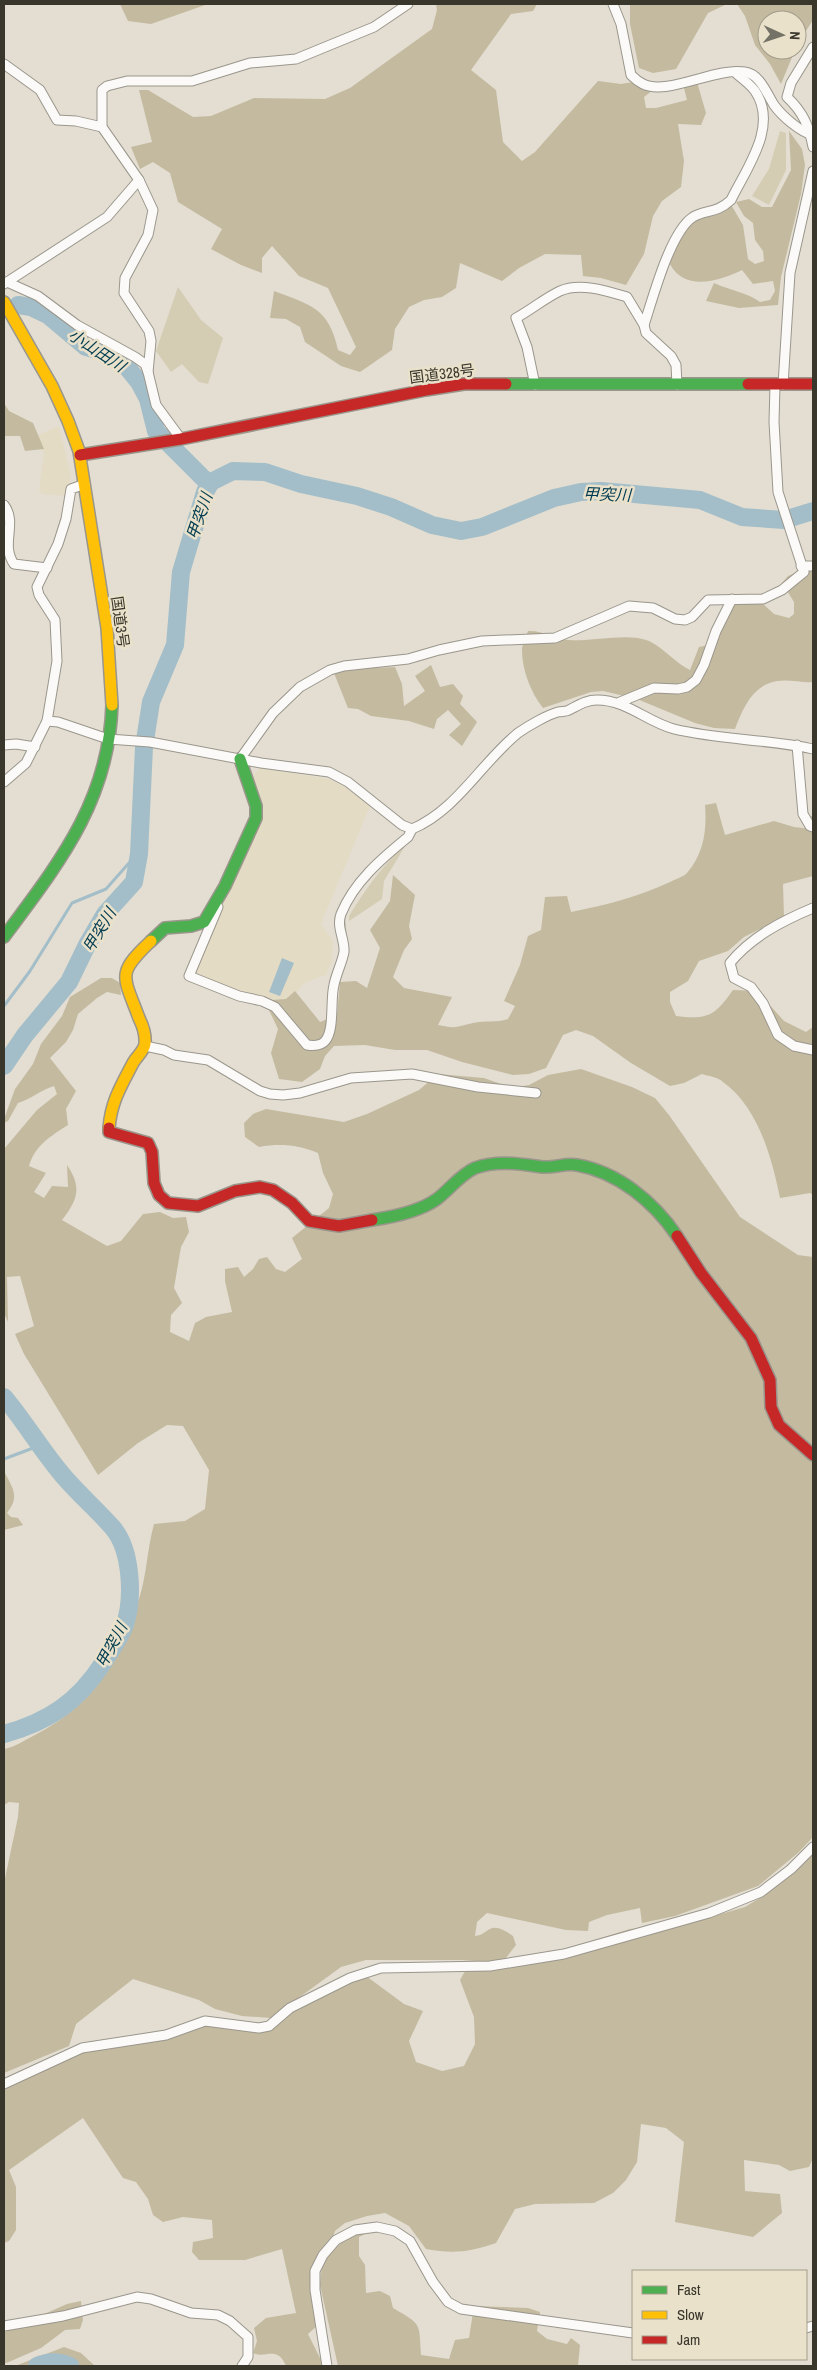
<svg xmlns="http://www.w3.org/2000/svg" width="817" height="2370" viewBox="0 0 817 2370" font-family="'Archivo Narrow','Noto Sans JP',sans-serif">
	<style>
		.built { fill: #e4dbc5 }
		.green { fill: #d5ccb4 }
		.forest { fill: #c4baa0 }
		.water { fill: #a3bec9 }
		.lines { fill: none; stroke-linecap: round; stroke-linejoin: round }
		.stream { stroke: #a3bec9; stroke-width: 3 }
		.river { stroke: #a3bec9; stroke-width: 18 }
		.street-casing { stroke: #9a968c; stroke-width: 11 }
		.fast-casing { stroke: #9a968c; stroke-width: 14 }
		.slow-casing { stroke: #9a968c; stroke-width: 14 }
		.jam-casing { stroke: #9a968c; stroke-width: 14 }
		.street { stroke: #fbfaf8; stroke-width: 9 }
		.fast { stroke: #4caf50; stroke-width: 11 }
		.slow { stroke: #ffc107; stroke-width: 11 }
		.jam { stroke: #c62828; stroke-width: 11 }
		.labels { text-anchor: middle; stroke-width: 5; stroke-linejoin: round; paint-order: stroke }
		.street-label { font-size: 15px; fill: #39362c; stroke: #eae1ca }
		.water-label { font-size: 16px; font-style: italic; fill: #003c51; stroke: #eae1ca }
	</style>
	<rect width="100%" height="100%" fill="#e3ded1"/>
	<!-- built -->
	<g class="built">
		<path d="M59 426 71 476 66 496 42 494 39 491 44 453 37 436Z"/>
		<path d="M260 768 329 779 342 785 370 806 321 924 333 941 332 961 326 975 304 983 284 1010 192 975 260 819 252 777Z"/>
	</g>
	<!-- green -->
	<g class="green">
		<path d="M780 131 786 133V170L769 205 752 196 769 169Z"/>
		<path d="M178 287 201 320 223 338 208 384 199 382 182 364 171 372 156 351Z"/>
		<path d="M407 843 384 881 382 899 349 921V916C366 888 383 865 407 843Z"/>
	</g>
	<!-- forest -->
	<g class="forest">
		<path d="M120 4H208L151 24 128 21Z"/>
		<path d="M436 4H537L533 11 511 14 471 70 496 90 503 142 522 161 535 152 598 81 621 84 645 80 658 86 644 97 646 108H656L687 100 683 84 697 82 706 113 701 125 678 124 684 161 681 187 662 201 653 216 644 254 626 285 601 278 583 276 581 255 545 254 519 268 502 281 460 263 456 288 442 297 424 300 409 307 395 329 392 350 360 372 341 366 305 342 300 327 286 319 270 318 274 291C311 305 329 308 338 350L350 355 356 347 328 288 299 276 272 246 262 258V273L241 265 211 249 222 229 178 202 170 173 153 162 140 169 131 147 152 142 139 90H148L193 117 211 116 254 98 325 99 350 88 432 29 437 10Z"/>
		<path d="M630 4H727L708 13 676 69 653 73 639 68 630 24Z"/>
		<path d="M737 4H813V20L797 45V20H767V50H795L781 84 770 64 755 45 745 16Z"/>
		<path d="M789 131 802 149 805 165 801 194 781 277 778 305 739 308 706 301 714 283C729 290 746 292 760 302L770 300 775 291 773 281 753 284 742 270C720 281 684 292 670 264L683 227 719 202 730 203 743 225 748 259 755 264 764 261 763 251 755 240 753 223 744 216 736 202 749 199 762 207H772L791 170Z"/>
		<path d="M4 403 9 411 33 423 44 449 25 451 20 436H4Z"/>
		<path d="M813 565V682C802 683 789 679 777 681 753 685 743 708 735 729L714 728 695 723 637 699 603 691 591 692 543 708C531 693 522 670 522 650 522 644 526 637 528 631 542 630 554 639 569 640 592 642 627 632 649 641 664 648 675 663 690 670L699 647 714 644 735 596 752 594 774 614 789 618 794 614V602L782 583 788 576Z"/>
		<path d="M431 665 440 687 453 684 463 696 460 704 477 722 462 746 449 735 461 724 448 710 437 719 434 729 409 721 371 716 358 709 348 708 334 673 351 669 395 667 402 684 404 706 425 691 415 676Z"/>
		<path d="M716 803 725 835 774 821 794 827 812 829 811 816H813V876L783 884 784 917 744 937 728 951 699 961 688 981 670 992V1002L676 1016C709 1020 715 1015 733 990L757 991 784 1021 806 1032 813 1027V1195L810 1193 780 1198C772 1158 758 1107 723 1082 718 1077 708 1076 702 1074L684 1083 670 1086 631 1063 593 1036 576 1030 563 1035 546 1068 529 1074 513 1075 462 1062 427 1050H395L365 1045 334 1046 325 1056 320 1069 302 1082 279 1079 271 1053 278 1029 269 1010 272 1000 286 999 295 991 320 1022 337 1015 340 982 356 981 367 988 380 948 370 930 390 901 393 875 415 895 409 926 412 939 404 950 393 977 404 988 452 997 438 1025C459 1029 454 1027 473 1023 485 1020 496 1023 508 1019L515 1006 504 1001 520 965 528 936 541 930 545 897 567 896 571 912C606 905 638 897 670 882 675 879 683 877 687 873 704 853 707 830 705 805Z"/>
		<path d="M101 978H112L120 983 121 995 107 992 97 998 78 1014 73 1030 66 1042 50 1058 76 1091 66 1109 68 1125C51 1136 35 1145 29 1166L46 1173 34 1192 44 1198 52 1186 68 1187 67 1165C82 1187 78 1200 62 1220L107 1246 121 1241 143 1214 160 1212 173 1218 186 1217 189 1232 181 1247 174 1288 182 1303 171 1315 170 1332 189 1341 195 1323 206 1317 232 1312 225 1281V1269L238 1267 244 1277 253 1269 259 1259 267 1257 276 1269 285 1272 302 1259 292 1238 329 1208 333 1194 323 1173 318 1153C298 1145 281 1143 259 1147L245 1137 244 1123 253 1114 266 1109 344 1122 367 1114 419 1090 438 1074 484 1078 512 1088 529 1085 548 1075 581 1069 632 1087 655 1098 669 1115 740 1217 798 1255 813 1257V1837L799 1852 758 1886 675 1916 642 1923 640 1908 607 1915 589 1922 588 1931 566 1930 487 1913 477 1922 475 1936C483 1935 484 1932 490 1929 497 1925 507 1932 513 1936L516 1945 502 1963 462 1960H366L341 1967 271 2018 242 2016 215 2009 199 2000 133 1979 76 2024 69 2046 4 2073V1883L18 1817 19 1803 9 1802 4 1805V1749C15 1747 25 1740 35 1735 95 1704 118 1661 139 1599 147 1574 147 1549 154 1524L185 1521 205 1509 209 1470 183 1426 167 1425 138 1443 98 1475 24 1354 15 1334 34 1326 20 1276 7 1277 8 1322 4 1313V1149L37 1110 57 1094 54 1086C41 1090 31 1099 18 1103L8 1121 4 1123V1119L15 1089 33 1064 41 1044 62 1016 70 997Z"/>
		<path d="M4 1471C13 1489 20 1496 7 1513L11 1517 18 1518 23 1525 4 1530Z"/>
		<path d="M813 1845V2158L809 2167 790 2171 779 2165 744 2160 745 2191 780 2194 782 2213 753 2237 675 2222 684 2142 666 2128 641 2124 637 2162 626 2180 613 2193 594 2203 535 2204 515 2209 496 2243C470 2252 453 2254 426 2249L409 2226 385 2213 367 2216 345 2223 335 2231 331 2243 318 2257 319 2324 308 2334 324 2366H286C277 2345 266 2359 253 2353L257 2341 254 2328 266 2318 296 2313 282 2249 245 2260H199L192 2252 193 2242 213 2238 212 2220 183 2217 163 2222 153 2215 148 2199 136 2182 123 2178 83 2118 9 2170 16 2187V2230L9 2241 4 2243V2085L42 2071 84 2047 206 2022 226 2019 267 2024 362 1973 404 2004 423 2011 409 2041 416 2062 442 2071 464 2066 475 2044 474 2017 460 1980 468 1966 502 1969 516 1960 562 1950 630 1929 683 1925 745 1907 768 1893 791 1873Z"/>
		<path d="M371 2225 369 2232 359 2237V2256L365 2265 366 2293 380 2291 390 2296 393 2308C422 2325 419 2322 421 2355L449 2359 455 2340 469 2338 474 2306 528 2308 540 2312 537 2331 547 2339 567 2344 571 2338 580 2345 578 2366H338L320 2285 322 2265 332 2251 349 2236Z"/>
		<path d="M81 2301 83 2320 80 2329 65 2330 41 2348 4 2364V2332L67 2304Z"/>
		<path d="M64 2347 81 2353 95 2366H15Z"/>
	</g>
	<!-- water -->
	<path class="water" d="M282 958 294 963 280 996 269 992Z"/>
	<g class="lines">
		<!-- stream -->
		<g class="stream">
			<path d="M4 1006 30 971 72 903 106 889 129 863 139 854"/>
			<path d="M4 1459 41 1445"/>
		</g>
		<!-- river -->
		<g class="river">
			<path d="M18 305 31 307 48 315 86 347 109 354 126 366 139 382 148 399 156 431 209 484"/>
			<path d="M4 1066 25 1035 69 982 88 943 105 914 134 882 139 854 144 747 151 702 175 645 181 572 205 492 211 482 233 471 265 472 301 484 357 496 391 507 432 525 461 531 482 527 554 498 581 492 601 491 700 500 742 517 784 520 813 511"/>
			<path d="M4 1397C26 1423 43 1453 66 1479 81 1496 98 1511 113 1528 132 1551 134 1600 124 1627 119 1640 110 1651 103 1663 78 1702 48 1722 4 1734"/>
			<path d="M37 2366C48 2361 59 2361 70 2366"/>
		</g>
		<!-- street casing -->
		<g class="street-casing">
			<g id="street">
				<path d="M613 4 621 24 631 75C634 78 639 82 643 84 667 96 716 67 745 72 760 74 767 94 774 105 782 116 800 132 813 135"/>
				<path d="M813 47 791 83 787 97C803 112 809 126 813 147"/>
				<path d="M4 64 40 90 57 120 76 121 102 127"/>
				<path d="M7 282 38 296 77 325 135 357 145 364 148 372"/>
				<path d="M4 284 107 217 139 180"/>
				<path d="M644 325C653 298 670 232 693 217 706 209 716 214 731 200 746 169 779 126 755 91 750 84 741 78 735 72"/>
				<path d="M535 385 527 347 516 318C531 310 545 298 560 291 580 282 607 291 627 297L644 325 646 333 671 356 676 365 677 385"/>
				<path d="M783 385 790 273 813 171"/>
				<path d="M181 439 156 405 148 372 151 341 149 331 124 293 125 278 148 235 153 210 139 180 102 127V90L107 86 127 81H192L250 63 296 59 374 27 408 4"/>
				<path d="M4 505C18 523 0 544 14 564L47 568"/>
				<path d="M801 566H813"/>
				<path d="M620 702 654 688 678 689 687 687 696 680 704 665 716 631 732 599"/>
				<path d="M47 721 58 722 108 739 150 742 261 763 329 772 348 782 402 825 412 829C457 810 481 763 518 733 528 726 547 715 558 712 562 711 566 712 569 710 579 705 586 700 597 700 627 700 647 722 674 729 720 740 767 739 813 749"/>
				<path d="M4 745 16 744 35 747"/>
				<path d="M797 745 803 814 810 826 813 827"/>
				<path d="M240 759 273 713 300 687 330 670 344 666 408 659 439 650 482 641 555 638 629 606 653 608 675 619 685 620 692 617 708 600 763 599 782 590 804 572 778 492 774 422 775 385"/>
				<path d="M4 782 26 763 47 721 57 661 55 620 39 595 37 587 58 544 66 519 71 489 85 484"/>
				<path d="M218 907 189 976 239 996 262 1001 275 1007 307 1045C314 1046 321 1046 325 1041 335 1030 330 999 334 985 336 974 342 963 344 952 345 939 336 927 341 914 354 882 381 859 408 837L412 829"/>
				<path d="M813 908C782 921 751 937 730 963L734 978 751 987 763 1003 778 1035 794 1046 813 1050"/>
				<path d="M145 1046 164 1050 174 1055 208 1060 260 1091 270 1094 283 1095 300 1093 351 1078 412 1074 478 1087 536 1093"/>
				<path d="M4 2084 82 2048 166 2035 205 2021 259 2028 269 2026 290 2008 350 1978 381 1968 490 1966 564 1954 709 1913 761 1892 791 1869 813 1847"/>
				<path d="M4 2326 63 2316 137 2297 151 2299 191 2313 218 2315 230 2321 248 2337V2357L242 2366"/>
				<path d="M806 2328 813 2326"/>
				<path d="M327 2366 315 2290V2271L323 2255 336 2240 355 2230 377 2227 395 2231 410 2241 433 2282 448 2302 461 2309 633 2333"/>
			</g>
		</g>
		<!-- fast casing -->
		<g class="fast-casing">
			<g id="fast">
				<path d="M506 384H748"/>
				<path d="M4 937C59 863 109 801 112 705"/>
				<path d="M151 941 165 928 191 926 204 922 225 886 256 818V806L240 759"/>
				<path d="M372 1220C393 1217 419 1212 437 1199 449 1190 461 1174 475 1168 498 1160 520 1164 543 1167 554 1168 565 1163 577 1165 618 1172 654 1202 677 1236"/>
			</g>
		</g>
		<!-- slow casing -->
		<g class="slow-casing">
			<g id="slow">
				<path d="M4 302 52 386 68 421 79 451 107 628 112 705"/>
				<path d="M109 1128C111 1102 121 1086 133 1063 136 1057 144 1051 145 1044 146 1034 143 1026 139 1018 123 975 116 974 151 941"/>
			</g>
		</g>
		<!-- jam casing -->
		<g class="jam-casing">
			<g id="jam">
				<path d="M748 384H813"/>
				<path d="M80 455 181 439 426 390 464 384H506"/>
				<path d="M109 1128V1132L148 1143 152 1152 154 1183 159 1195 168 1203 198 1206 235 1191 260 1187 273 1190 292 1203 309 1221 339 1226 372 1220"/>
				<path d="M677 1236 701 1273 751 1338 770 1380 771 1407 779 1425 813 1455"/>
			</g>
		</g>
		<!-- street -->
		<use href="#street" class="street"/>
		<!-- fast -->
		<use href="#fast" class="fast"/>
		<!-- slow -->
		<use href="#slow" class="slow"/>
		<!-- jam -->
		<use href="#jam" class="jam"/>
	</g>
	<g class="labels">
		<!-- street labels -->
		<g class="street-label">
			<text transform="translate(442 374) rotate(-7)" y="5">国道328号</text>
			<text transform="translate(120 622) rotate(82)" y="5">国道3号</text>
		</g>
		<!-- water labels -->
		<g class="water-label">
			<text transform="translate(97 350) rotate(33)" y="6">小山田川</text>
			<text transform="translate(607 494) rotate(2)" y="6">甲突川</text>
			<text transform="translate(199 516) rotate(-71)" y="6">甲突川</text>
			<text transform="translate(99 930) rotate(-59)" y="6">甲突川</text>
			<text transform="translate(111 1645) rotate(-62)" y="6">甲突川</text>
		</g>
	</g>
	<!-- border -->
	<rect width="817" height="2370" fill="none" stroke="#39362c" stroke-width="10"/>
	<!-- legend -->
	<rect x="632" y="2270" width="175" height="90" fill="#eae1ca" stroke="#a39d8b"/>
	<rect x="642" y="2286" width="25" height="8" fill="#4caf50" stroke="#a39d8b"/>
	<text x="677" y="2295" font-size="15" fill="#39362c">Fast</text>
	<rect x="642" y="2311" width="25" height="8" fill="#ffc107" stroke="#a39d8b"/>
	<text x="677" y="2320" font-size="15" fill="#39362c">Slow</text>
	<rect x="642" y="2336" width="25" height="8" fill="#c62828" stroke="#a39d8b"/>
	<text x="677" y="2345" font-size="15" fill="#39362c">Jam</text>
	<!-- north arrow -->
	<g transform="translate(782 35) rotate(93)"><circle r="24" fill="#eae1ca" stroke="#a39d8b"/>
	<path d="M0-4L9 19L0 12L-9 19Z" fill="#747166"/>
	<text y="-8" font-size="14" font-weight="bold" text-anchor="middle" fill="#39362c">N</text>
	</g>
</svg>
